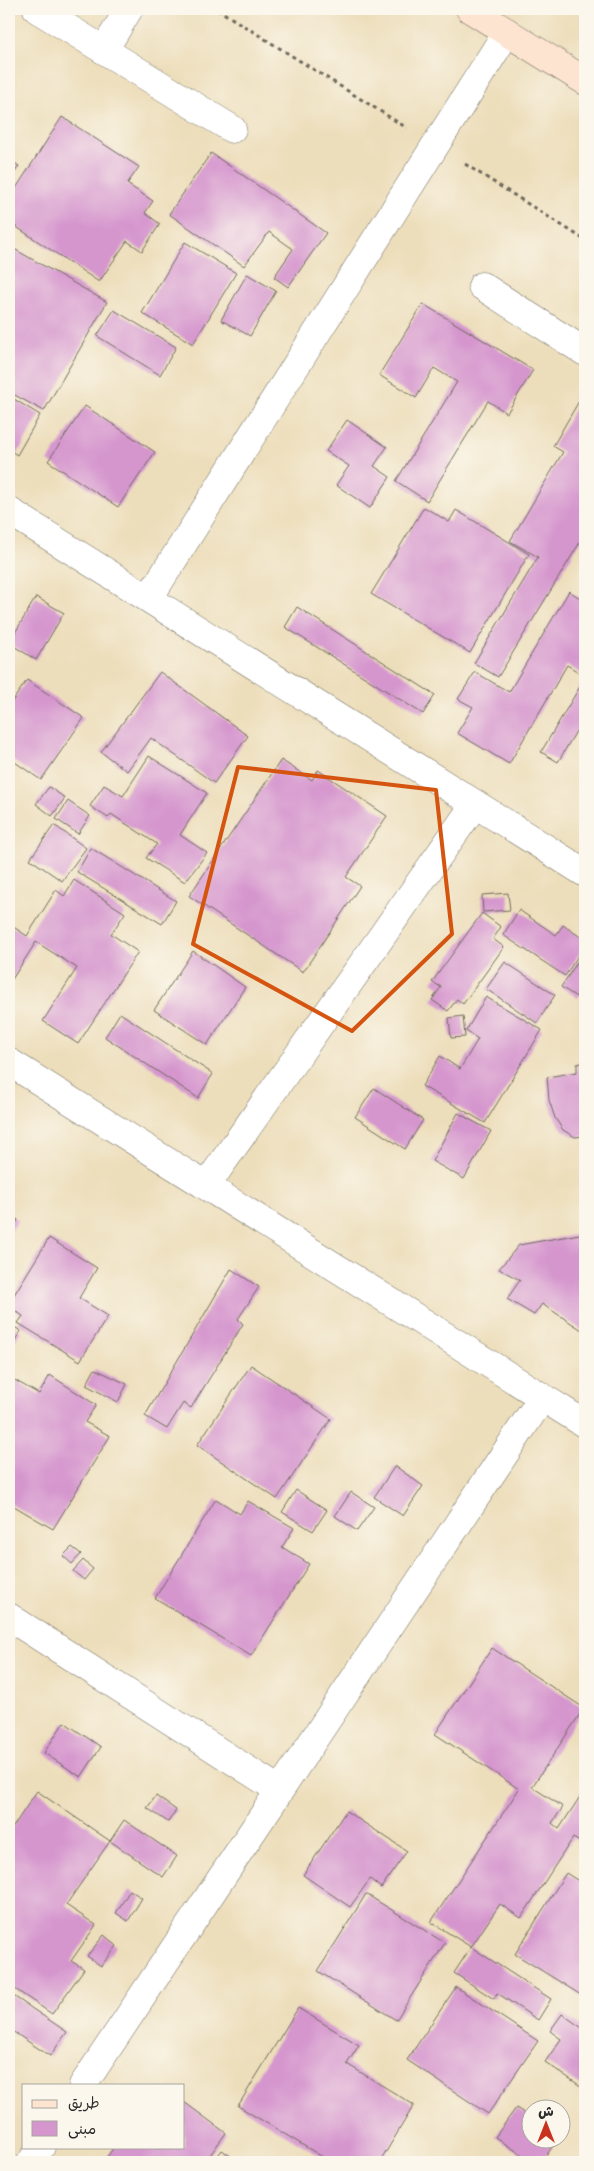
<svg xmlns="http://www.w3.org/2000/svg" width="594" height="2171" viewBox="0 0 594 2171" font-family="'Playpen Sans','Playpen Sans Arabic',sans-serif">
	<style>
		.building { fill: #d596ce }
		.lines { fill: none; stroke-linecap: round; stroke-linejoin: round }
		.street-casing { stroke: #6f6a5d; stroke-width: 29 }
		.secondary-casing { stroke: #6f6a5d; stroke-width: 29 }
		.path { stroke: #6f6a5d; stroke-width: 3; stroke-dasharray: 4 4; stroke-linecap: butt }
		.street { stroke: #fff; stroke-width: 28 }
		.secondary { stroke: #fde4d1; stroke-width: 28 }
		.marked { fill: none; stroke: #d5540f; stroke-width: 4; stroke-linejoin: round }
	</style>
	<rect width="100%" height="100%" fill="#fbf7ec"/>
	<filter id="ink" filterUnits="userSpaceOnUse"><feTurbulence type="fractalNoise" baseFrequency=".02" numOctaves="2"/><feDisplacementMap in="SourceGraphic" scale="10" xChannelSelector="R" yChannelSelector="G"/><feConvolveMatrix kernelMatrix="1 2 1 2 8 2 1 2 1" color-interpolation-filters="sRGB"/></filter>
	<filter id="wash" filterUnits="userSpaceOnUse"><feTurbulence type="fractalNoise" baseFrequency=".0096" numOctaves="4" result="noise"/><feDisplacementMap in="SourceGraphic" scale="20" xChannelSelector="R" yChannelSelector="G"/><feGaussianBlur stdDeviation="1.12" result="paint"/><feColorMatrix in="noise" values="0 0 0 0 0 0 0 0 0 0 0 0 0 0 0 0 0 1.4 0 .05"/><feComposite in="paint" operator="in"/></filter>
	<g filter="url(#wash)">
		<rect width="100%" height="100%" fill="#eddebb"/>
		<g id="blocks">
			<!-- building -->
			<g class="building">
				<path d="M62 117 139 167 127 184 153 201 145 213 160 224 142 251 127 241 99 282 9 222V199Z"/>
				<path d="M211 153 326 233 288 287 274 277 293 249 269 232 244 266 169 214Z"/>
				<path d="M9 159 19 166 9 181Z"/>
				<path d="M185 242 236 273 193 344 142 313Z"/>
				<path d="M9 246 107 302 44 411 9 392Z"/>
				<path d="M247 274 276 291 250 336 221 320Z"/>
				<path d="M423 304 533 370 507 413 488 401 427 501 396 481 457 382 434 368 416 398 379 375Z"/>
				<path d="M114 310 176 347 160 375 97 336Z"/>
				<path d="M9 396 40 415 17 455 9 450Z"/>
				<path d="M579 401 585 405V534L498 677 474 663 538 557 510 541 563 452 553 446Z"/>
				<path d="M85 406 155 452 118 507 48 461Z"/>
				<path d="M347 420 387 447 374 466 390 477 370 508 336 485 349 466 326 451Z"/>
				<path d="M424 507 449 522 456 510 529 554 470 653 371 594Z"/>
				<path d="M569 591 585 601V676L567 665 509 764 457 733 473 707 458 699 475 672 509 692Z"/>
				<path d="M36 597 64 613 36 660 9 643Z"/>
				<path d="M297 607 435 695 423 714 285 627Z"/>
				<path d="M160 672 248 736 214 783 151 738 127 771 101 752Z"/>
				<path d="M585 678V716L558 762 541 752Z"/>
				<path d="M27 680 84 718 41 780 9 758V706Z"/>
				<path d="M149 756 207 793 180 835 207 853 185 882 146 858 157 844 111 814 108 818 90 806 104 785 123 796Z"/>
				<path d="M281 760 312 780 318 770 387 816 346 877 360 886 303 972 189 896Z"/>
				<path d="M49 787 65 798 52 816 36 804Z"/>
				<path d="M68 801 90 816 78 834 56 819Z"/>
				<path d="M54 825 86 848 62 881 30 859Z"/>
				<path d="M91 848 176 901 162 924 77 872Z"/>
				<path d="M74 880 125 913 111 934 138 952 78 1044 43 1021 77 968 36 942 9 984V924L27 936 56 890 64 896Z"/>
				<path d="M508 893 510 910 483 912 482 895Z"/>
				<path d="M519 910 556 935 563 925 585 940V945L565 976 503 935Z"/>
				<path d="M482 913 501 927 493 939 504 947 463 1004 457 999 448 1011 432 1000 441 987 432 982Z"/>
				<path d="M585 950V987L578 998 561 987Z"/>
				<path d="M193 951 245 987 207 1045 154 1010Z"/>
				<path d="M505 962 555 995 537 1023 486 989Z"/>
				<path d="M486 997 542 1030 485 1123 422 1086 440 1056 460 1069 478 1039 466 1031Z"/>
				<path d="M120 1013 213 1074 198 1098 105 1037Z"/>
				<path d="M463 1016 465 1037 451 1038 449 1018Z"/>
				<path d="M585 1062V1136L575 1137 563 1130 555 1118 549 1100 547 1077 577 1072V1064Z"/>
				<path d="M374 1088 423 1120 405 1149 355 1117Z"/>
				<path d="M458 1113 491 1131 464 1179 432 1161Z"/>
				<path d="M9 1214 18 1220 9 1234Z"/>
				<path d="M585 1233V1332L542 1304 534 1315 507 1299 520 1280 499 1269 519 1245Z"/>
				<path d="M49 1238 97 1268 79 1298 108 1316 80 1361 18 1323 23 1316 9 1307V1303Z"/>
				<path d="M231 1269 259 1287 238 1319 243 1324 191 1408 183 1403 167 1429 145 1416Z"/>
				<path d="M9 1324 21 1331 9 1350Z"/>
				<path d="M251 1365 331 1419 277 1499 197 1445Z"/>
				<path d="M95 1369 127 1384 118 1402 86 1385Z"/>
				<path d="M50 1375 96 1405 85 1422 110 1436 53 1529 9 1503V1382L11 1378 39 1394Z"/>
				<path d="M395 1466 423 1486 403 1516 374 1497Z"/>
				<path d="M296 1490 327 1510 313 1531 282 1512Z"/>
				<path d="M351 1492 374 1507 357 1531 335 1516Z"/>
				<path d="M216 1499 240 1514 248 1501 294 1528 282 1547 309 1564 251 1656 155 1598Z"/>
				<path d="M72 1547 81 1554 72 1564 63 1556Z"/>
				<path d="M83 1560 93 1569 84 1580 73 1571Z"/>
				<path d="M492 1648 584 1708 532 1787 563 1807 552 1823 559 1829 585 1789V1845L573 1838 521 1918 500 1904 471 1947 431 1922 519 1789 435 1734Z"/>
				<path d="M64 1722 101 1747 81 1777 44 1753Z"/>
				<path d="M37 1791 110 1841 66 1905 96 1925 71 1961 84 1969 52 2014 9 1985V1833Z"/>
				<path d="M156 1796 176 1810 168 1822 147 1808Z"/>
				<path d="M346 1811 407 1851 381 1888 370 1879 350 1907 303 1875Z"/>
				<path d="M124 1820 177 1856 163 1877 110 1841Z"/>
				<path d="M566 1873 585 1885V1989L581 1995 515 1954Z"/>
				<path d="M130 1890 142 1898 128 1921 116 1913Z"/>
				<path d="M366 1894 445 1943 396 2020 318 1971Z"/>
				<path d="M104 1935 117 1946 101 1966 87 1956Z"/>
				<path d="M471 1947 551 1999 538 2020 497 1993 494 1999 454 1973Z"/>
				<path d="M456 1987 538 2041 488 2114 407 2060Z"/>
				<path d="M12 1995 67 2032 50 2056 9 2029V2000Z"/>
				<path d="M298 2008 359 2045 347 2064 414 2105 380 2162H331L238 2106Z"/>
				<path d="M562 2014 585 2030V2089L545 2062 561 2039 550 2031Z"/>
				<path d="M184 2102 226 2133 205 2162H114L107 2157 114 2147H184Z"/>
				<path d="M516 2108 532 2118V2138H558L542 2162H533L495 2137Z"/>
				<path d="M222 2150 239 2162H213Z"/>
			</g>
		</g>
	</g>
	<g filter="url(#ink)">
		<use href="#blocks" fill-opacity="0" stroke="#6f6a5d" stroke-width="1"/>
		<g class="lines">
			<!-- street casing -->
			<g class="street-casing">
				<g id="street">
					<path d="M37 9 232 129"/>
					<path d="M104 50 129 9"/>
					<path d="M482 286 585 352"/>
					<path d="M9 511 585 873"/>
					<path d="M149 598 507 32"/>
					<path d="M9 1062 585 1424"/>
					<path d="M206 1186 475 804"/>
					<path d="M9 1617 279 1790"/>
					<path d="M83 2085 542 1398"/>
					<path d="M31 2162 41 2147"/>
				</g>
			</g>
			<!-- secondary casing -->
			<g class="secondary-casing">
				<path id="secondary" d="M470 9 585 81"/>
			</g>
			<!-- path -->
			<g class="path">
				<path d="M217 9 407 128"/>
				<path d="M465 164 585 240"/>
			</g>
			<!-- street -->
			<use href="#street" class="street"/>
			<!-- secondary -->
			<use href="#secondary" class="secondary"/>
		</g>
	</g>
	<!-- marked area -->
	<path class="marked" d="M238 767 436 790 452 934 352 1031 193 944Z"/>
	<!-- margin -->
	<rect width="594" height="2171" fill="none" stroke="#fbf7ec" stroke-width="30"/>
	<!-- legend -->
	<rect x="22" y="2084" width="162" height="65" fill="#fbf7ec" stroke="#a8a59f"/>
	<rect x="32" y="2100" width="25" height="8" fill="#fde4d1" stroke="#a8a59f"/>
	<text x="68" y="2108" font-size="15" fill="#2b2b2b">طريق</text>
	<rect x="32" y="2121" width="25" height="15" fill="#d596ce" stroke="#a8a59f"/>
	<text x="68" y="2134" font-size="15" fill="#2b2b2b">مبنى</text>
	<!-- north arrow -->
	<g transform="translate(546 2124)"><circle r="24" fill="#fbf7ec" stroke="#a8a59f"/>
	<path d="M0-4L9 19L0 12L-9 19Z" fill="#c8321e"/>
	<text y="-8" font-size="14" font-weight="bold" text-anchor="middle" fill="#2b2b2b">ش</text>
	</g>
</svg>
